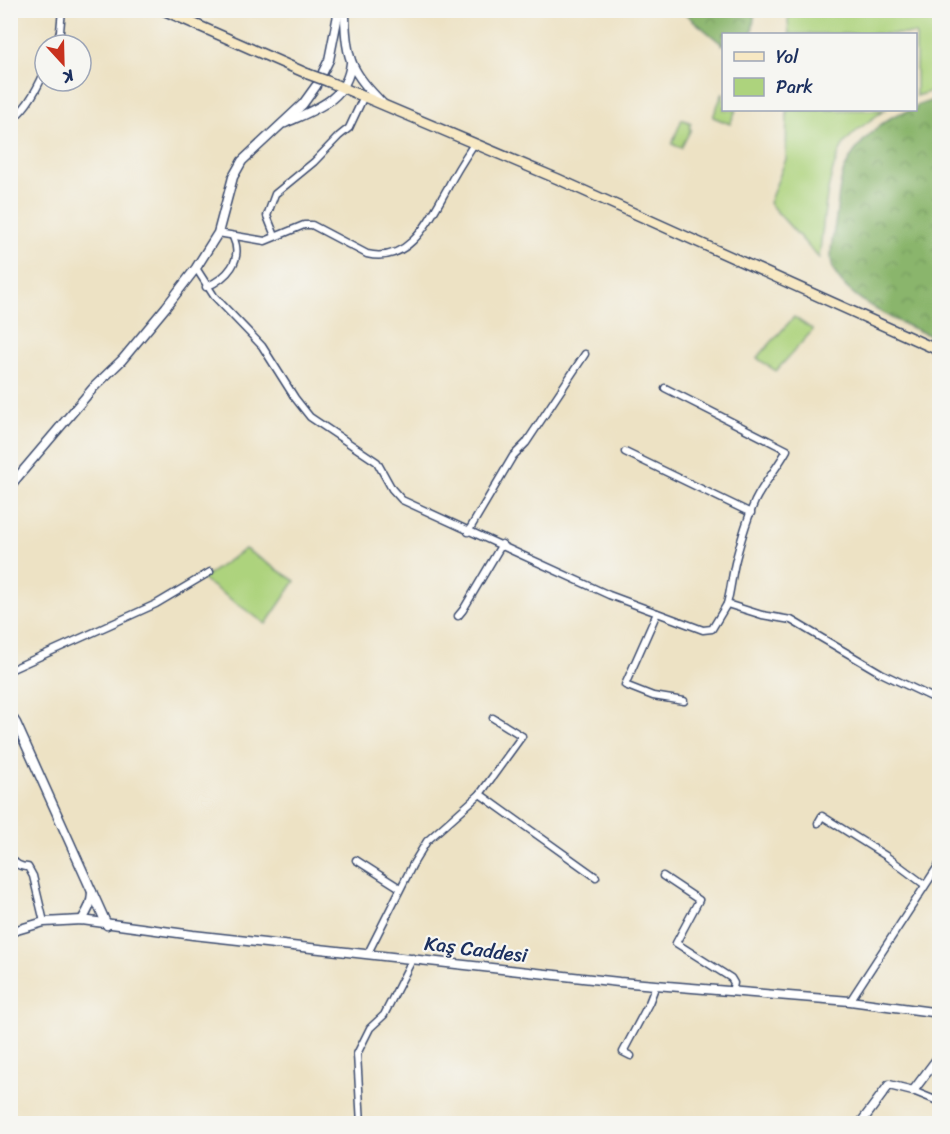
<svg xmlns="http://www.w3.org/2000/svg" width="950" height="1134" viewBox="0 0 950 1134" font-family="Sriracha,sans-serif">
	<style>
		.green { fill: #add37d; stroke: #64816e; stroke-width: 1.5 }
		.forest { fill: url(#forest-crowns); stroke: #527265; stroke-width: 1.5 }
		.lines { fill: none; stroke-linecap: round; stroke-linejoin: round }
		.minor-casing { stroke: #3a4a6d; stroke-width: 9 }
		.tertiary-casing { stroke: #3a4a6d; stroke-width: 11 }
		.secondary-casing { stroke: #3a4a6d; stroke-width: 12 }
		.minor { stroke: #fff; stroke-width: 6 }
		.tertiary { stroke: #fff; stroke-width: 8 }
		.secondary { stroke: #f7e8c3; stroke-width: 9 }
		.secondary-bridge-casing { stroke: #3a4a6d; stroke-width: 12; stroke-linecap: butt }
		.secondary-bridge { stroke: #f7e8c3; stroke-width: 9 }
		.labels { text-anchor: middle; stroke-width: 4.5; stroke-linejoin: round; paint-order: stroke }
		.street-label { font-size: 20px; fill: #1b2f5e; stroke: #f6f6f2 }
	</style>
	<defs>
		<pattern id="forest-crowns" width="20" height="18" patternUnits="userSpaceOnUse" patternTransform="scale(1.5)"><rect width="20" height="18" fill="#8ab56c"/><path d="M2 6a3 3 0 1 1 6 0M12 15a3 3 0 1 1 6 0" fill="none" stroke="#70945c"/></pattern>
	</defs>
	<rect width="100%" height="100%" fill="#f6f6f2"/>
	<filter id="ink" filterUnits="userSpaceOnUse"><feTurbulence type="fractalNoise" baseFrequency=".0167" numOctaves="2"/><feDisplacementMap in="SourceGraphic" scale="12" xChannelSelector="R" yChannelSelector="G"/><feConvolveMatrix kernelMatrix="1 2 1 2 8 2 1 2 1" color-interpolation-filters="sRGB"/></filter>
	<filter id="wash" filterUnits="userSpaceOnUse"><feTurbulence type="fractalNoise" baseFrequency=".008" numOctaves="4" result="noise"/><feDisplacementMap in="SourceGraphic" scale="24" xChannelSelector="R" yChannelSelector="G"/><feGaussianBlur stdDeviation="1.35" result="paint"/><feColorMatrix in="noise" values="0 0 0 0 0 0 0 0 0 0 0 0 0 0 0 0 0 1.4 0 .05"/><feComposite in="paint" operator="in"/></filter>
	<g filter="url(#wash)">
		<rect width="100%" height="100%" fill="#ede2c4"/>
		<!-- green -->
		<g class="green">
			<path d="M791 11H939V89L916 96V34H789L788 20Z"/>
			<path d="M723 92 724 110H736L730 124 713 117Z"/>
			<path d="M787 110H885C873 118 847 136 841 149 825 182 824 223 819 258L769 203 786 159Z"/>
			<path d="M682 119 691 123 689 128 691 129 681 148 672 144Z"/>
			<path d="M794 317 813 330 776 371 757 358Z"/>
			<path d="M245 549 295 581 266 624 202 579Z"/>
		</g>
		<!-- forest -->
		<g class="forest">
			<path d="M682 11H755L752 34H724L723 45Z"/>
			<path d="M939 98H940L939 339C910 328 840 298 832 265 829 252 833 236 835 224 838 208 838 189 843 173 852 148 887 110 916 110V106Z"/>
		</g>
	</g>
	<g filter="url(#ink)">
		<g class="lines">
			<!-- minor casing -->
			<g class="minor-casing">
				<g id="minor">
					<path d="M56 45 60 31 62 10"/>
					<path d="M10 120C26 111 38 87 45 71"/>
					<path d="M218 233 265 241 304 225H312L367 254C410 264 429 220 447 189 455 173 464 159 474 144"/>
					<path d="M275 236 267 216 275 194 314 162 339 136 349 128 364 96"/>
					<path d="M196 268 214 296 262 346 295 398 310 417 377 462 392 489 402 500 609 595 703 630 712 629 727 604 762 615 791 620 881 673 940 701"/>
					<path d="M206 287C227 278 244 260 233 237"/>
					<path d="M665 388 787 450C777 468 764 483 755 501 747 519 741 540 736 559 732 574 731 589 727 604"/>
					<path d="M625 452 751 513"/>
					<path d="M468 532 513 456 526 443 585 354"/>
					<path d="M657 613 625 685 653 696 684 701"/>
					<path d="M458 616 463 610 502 544"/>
					<path d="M10 670 156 604 210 572"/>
					<path d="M480 794 596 877"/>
					<path d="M818 823 822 816 886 856 925 885"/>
					<path d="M10 857C16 864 19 867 28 867L33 876 44 922"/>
					<path d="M356 860 400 888"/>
					<path d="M663 876 699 900 676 943 731 978 734 983 732 992"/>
					<path d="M368 953 413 864 427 841 480 794 522 736 493 718"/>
					<path d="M850 1001 940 863"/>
					<path d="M631 1056 623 1052 649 1003 656 985"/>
					<path d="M913 1091 940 1102"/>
					<path d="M361 1124 357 1054 370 1028 384 1015 413 958"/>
				</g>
			</g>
			<!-- tertiary casing -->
			<g class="tertiary-casing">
				<g id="tertiary">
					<path d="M343 10 345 15C346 62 352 72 384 105"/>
					<path d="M323 72 329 60 339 10"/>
					<path d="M285 123C316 109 347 100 351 63"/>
					<path d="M10 486 94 387 122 360 166 307 196 268 218 233 233 177 242 161 303 104 316 86"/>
					<path d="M10 714 16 723 107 925"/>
					<path d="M82 920C88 910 92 903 92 892"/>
					<path d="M10 932 44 922 82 920 193 935 619 982 850 1001 940 1013"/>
					<path d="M860 1124 889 1085 913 1091 940 1055"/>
				</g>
			</g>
			<!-- secondary casing -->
			<g class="secondary-casing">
				<g id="secondary">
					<path d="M163 10 308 74"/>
					<path d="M327 81 558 179 940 351"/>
				</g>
			</g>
			<!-- minor -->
			<use href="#minor" class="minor"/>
			<!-- tertiary -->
			<use href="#tertiary" class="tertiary"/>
			<!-- secondary -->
			<use href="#secondary" class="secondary"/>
			<!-- secondary-bridge casing -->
			<g class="secondary-bridge-casing">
				<path id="secondary-bridge" d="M308 74 327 81"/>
			</g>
			<!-- secondary-bridge -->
			<use href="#secondary-bridge" class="secondary-bridge"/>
		</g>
	</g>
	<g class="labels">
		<!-- street labels -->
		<g class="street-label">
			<text transform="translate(476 949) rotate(7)" y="7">Kaş Caddesi</text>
		</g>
	</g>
	<!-- margin -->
	<rect width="950" height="1134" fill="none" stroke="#f6f6f2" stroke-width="36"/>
	<!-- legend -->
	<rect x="722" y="33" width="195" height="78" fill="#f6f6f2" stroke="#9ea6b7" stroke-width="1.5"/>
	<rect x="734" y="52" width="30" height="9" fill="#f7e8c3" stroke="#9ea6b7" stroke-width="1.5"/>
	<text x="776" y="63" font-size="18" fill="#1b2f5e">Yol</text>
	<rect x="734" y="78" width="30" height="18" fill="#add37d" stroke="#9ea6b7" stroke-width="1.5"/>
	<text x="776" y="93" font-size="18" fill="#1b2f5e">Park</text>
	<!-- north arrow -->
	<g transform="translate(63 63) rotate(158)"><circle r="28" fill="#f6f6f2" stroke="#9ea6b7" stroke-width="1.5"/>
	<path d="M0-4.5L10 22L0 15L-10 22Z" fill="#c8321e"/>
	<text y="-9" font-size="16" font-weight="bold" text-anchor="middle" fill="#1b2f5e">K</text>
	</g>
</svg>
